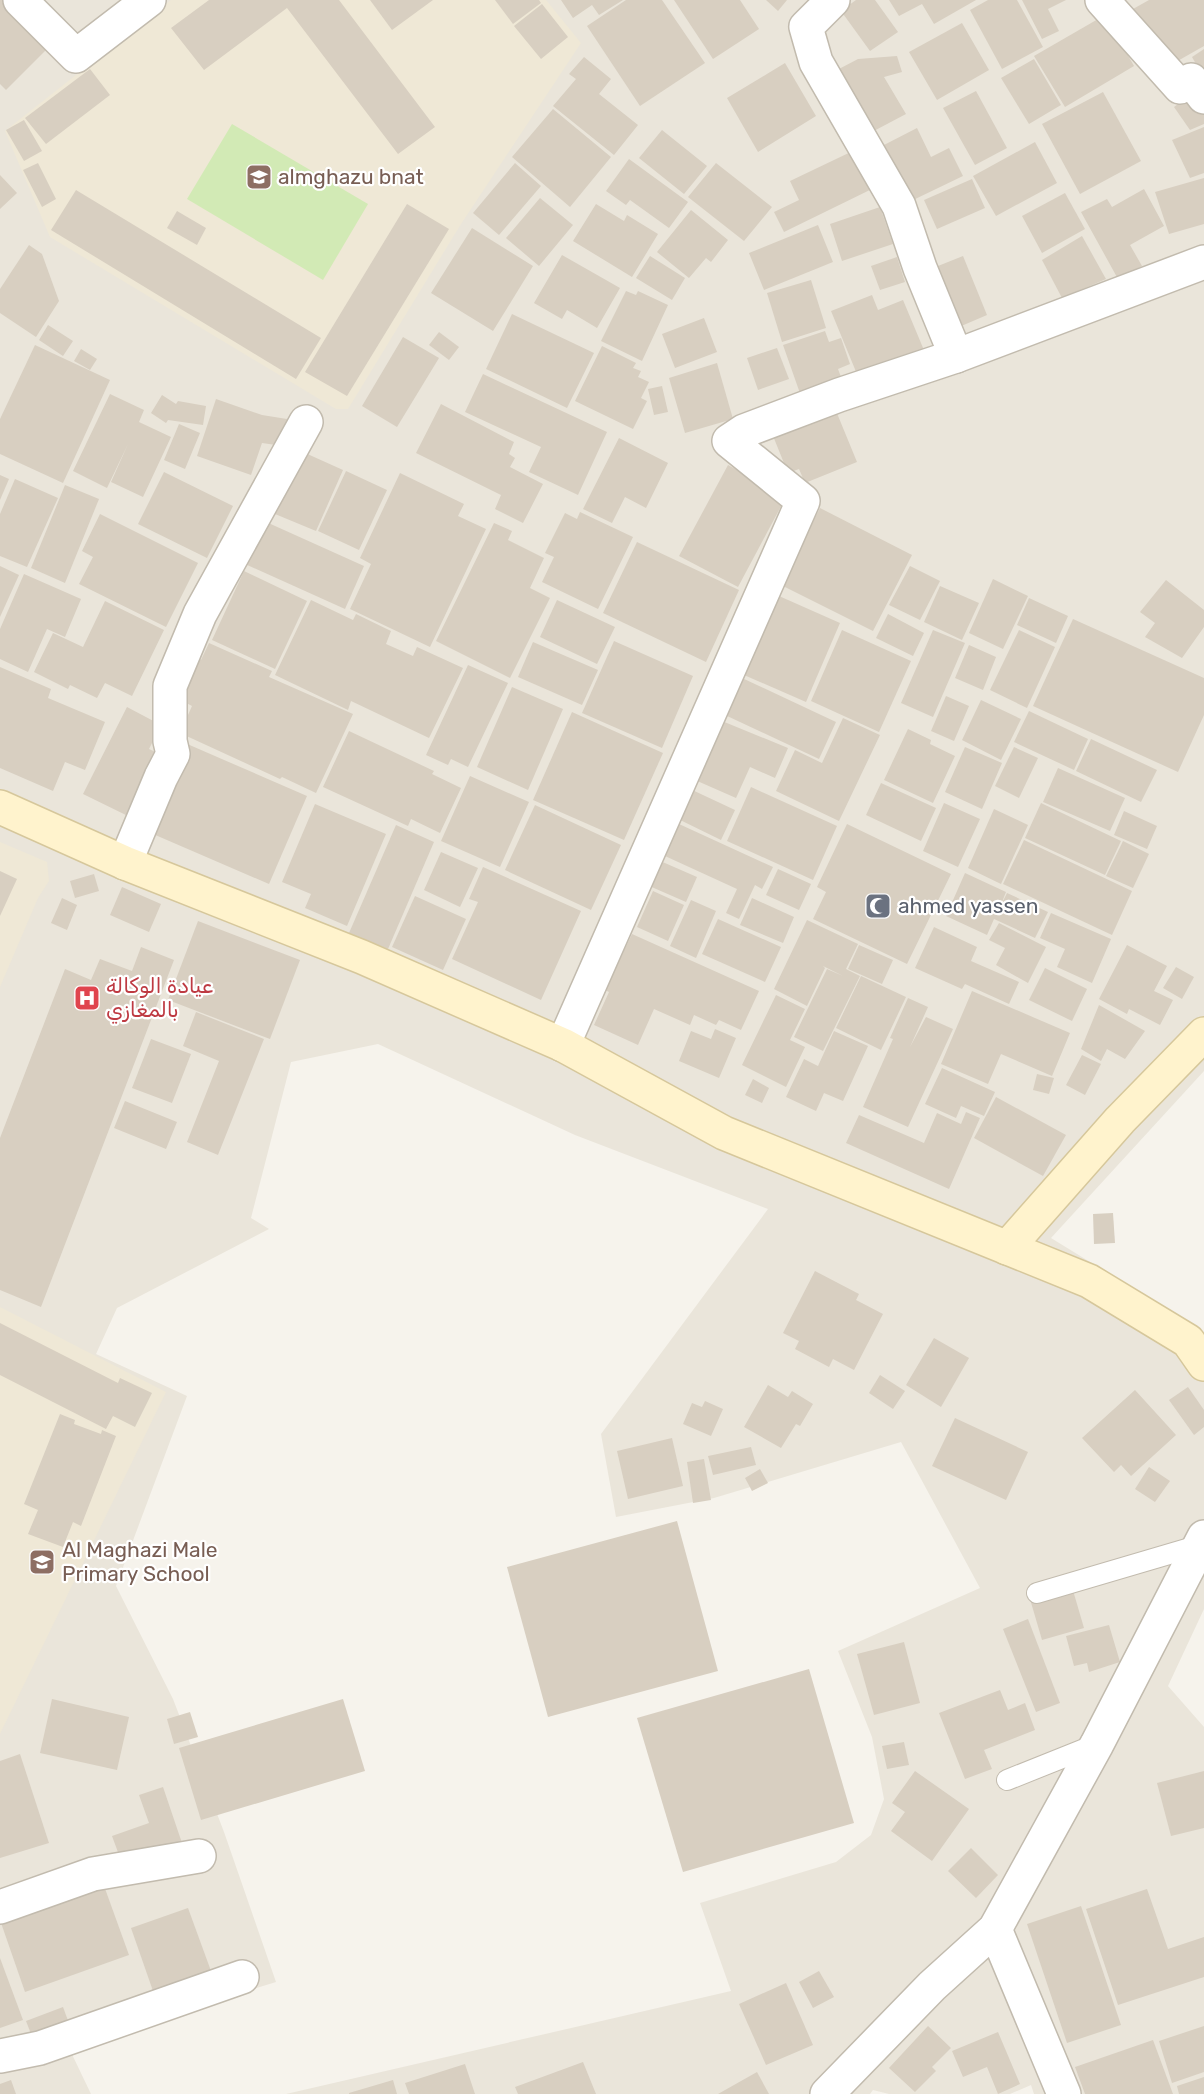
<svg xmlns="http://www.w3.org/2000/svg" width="1204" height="2094" viewBox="0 0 1204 2094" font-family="Rubik,Cairo,sans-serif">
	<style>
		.residential { fill: #eae5da }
		.education { fill: #efe8d6 }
		.green { fill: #d2eab5 }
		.building { fill: #d8cfc1 }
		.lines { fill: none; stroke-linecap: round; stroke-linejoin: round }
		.lane-casing { stroke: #c2bbae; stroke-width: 22 }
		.street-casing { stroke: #c2bbae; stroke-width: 36 }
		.secondary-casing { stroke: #d6c79b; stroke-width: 36 }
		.lane { stroke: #fff; stroke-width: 20 }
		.street { stroke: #fff; stroke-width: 33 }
		.secondary { stroke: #fff3cd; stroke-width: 33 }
		.labels { text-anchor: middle; stroke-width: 4.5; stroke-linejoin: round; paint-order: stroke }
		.education-label { font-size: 21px; fill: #785e54; stroke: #fff; text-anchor: start }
		.worship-label { font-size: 21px; fill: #5b616d; stroke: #fff; text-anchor: start }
		.health-label { font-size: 21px; fill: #be3a42; stroke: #fff; text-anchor: start }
	</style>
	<rect width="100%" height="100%" fill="#f6f3ec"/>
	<!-- residential -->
	<path class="residential" d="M0 0H1204V1071L1051 1238 1204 1332V1609L1168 1686 1204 1727V2094H1034L1031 2085 1010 2094H889L873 2090 870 2094H286L731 1991 700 1903 836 1862 871 1835 884 1799 872 1737 838 1651 980 1588 901 1442 714 1498 616 1517 601 1434 768 1209 575 1135 378 1044 291 1062 251 1218 269 1229 117 1308 96 1354 187 1396 116 1586 173 1699 224 1832 276 1982 68 2046 91 2094H0Z"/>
	<!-- education -->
	<g class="education">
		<path d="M171 0H546L581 43 461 224 348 409H336L50 237 5 131Z"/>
		<path d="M0 842 47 862 49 881 38 898 0 987Z"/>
		<path d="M0 1307 166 1392 0 1734Z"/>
	</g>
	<!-- green -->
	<path class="green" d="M232 124 368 204 323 280 187 199Z"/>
	<!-- building -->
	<g class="building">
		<path d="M0 0H4L50 46 6 90 0 84Z"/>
		<path d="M209 0H339L435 127 398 154 287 8 204 70 171 28Z"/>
		<path d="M370 0H433L392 30Z"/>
		<path d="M495 0H539L541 3 513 24Z"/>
		<path d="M561 0H623L599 15 592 5 573 18Z"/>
		<path d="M626 0H662L705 63 640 106 587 26Z"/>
		<path d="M674 0H740L759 29 713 59Z"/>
		<path d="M766 0H787L778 11Z"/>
		<path d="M856 0H875L898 32 870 51 841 11Z"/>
		<path d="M889 0H976L934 24 922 4 899 16Z"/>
		<path d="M988 0H1017L1043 47 1002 69 970 10Z"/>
		<path d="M1022 0H1066L1048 9 1059 31 1042 39Z"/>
		<path d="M1149 0H1204V46L1167 67 1133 9Z"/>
		<path d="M542 4 568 37 541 59 514 26Z"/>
		<path d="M1105 15 1134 66 1065 107 1034 56Z"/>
		<path d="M962 23 989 70 937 100 909 52Z"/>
		<path d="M1204 49V78L1192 57Z"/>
		<path d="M897 56 902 72 884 77 906 114 870 133 837 70 858 59Z"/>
		<path d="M584 57 611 79 599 94 638 125 614 155 553 106 576 79 569 74Z"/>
		<path d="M1034 59 1061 105 1029 124 1001 78Z"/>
		<path d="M785 63 816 116 758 152 727 98Z"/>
		<path d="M90 69 110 95 46 144 25 118Z"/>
		<path d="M976 91 1007 148 975 165 943 108Z"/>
		<path d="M1103 92 1141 161 1080 194 1042 124Z"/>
		<path d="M1189 96 1204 113V124L1190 130 1174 107Z"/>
		<path d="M553 109 611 157 570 207 512 157Z"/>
		<path d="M24 120 42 151 24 161 6 130Z"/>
		<path d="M1204 127V173L1190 178 1172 140Z"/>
		<path d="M917 128 931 157 949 148 963 176 909 202 882 146Z"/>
		<path d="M662 130 707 166 684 194 639 158Z"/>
		<path d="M1035 142 1057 183 996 216 973 176Z"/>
		<path d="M857 149 876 187 784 232 774 212 799 200 790 181Z"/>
		<path d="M629 159 688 202 669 228 630 200 626 205 606 191Z"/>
		<path d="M38 163 56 199 42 207 23 170Z"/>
		<path d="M515 163 541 186 499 235 473 213Z"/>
		<path d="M716 163 772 207 744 241 688 197Z"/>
		<path d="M0 175 17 193 0 209Z"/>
		<path d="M1204 178V224L1169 234 1155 192Z"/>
		<path d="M972 179 985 208 937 229 924 200Z"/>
		<path d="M1144 189 1164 226 1130 245 1142 266 1118 279 1081 212 1107 199 1112 207Z"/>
		<path d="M76 190 321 338 296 379 51 230Z"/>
		<path d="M1065 193 1085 229 1042 253 1022 216Z"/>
		<path d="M540 198 573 225 539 266 506 238Z"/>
		<path d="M407 204 449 229 347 396 305 372Z"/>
		<path d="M596 204 624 221 627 215 658 234 632 277 573 241Z"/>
		<path d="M880 207 893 244 842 261 830 224Z"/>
		<path d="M691 210 728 240 711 262 706 258 689 278 657 252Z"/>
		<path d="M177 211 206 228 197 245 167 228Z"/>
		<path d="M818 225 833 262 764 290 749 253Z"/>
		<path d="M472 228 533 266 493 331 431 293Z"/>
		<path d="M1082 236 1106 279 1062 298 1042 260Z"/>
		<path d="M29 245 42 254 59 301 36 337 0 313V289Z"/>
		<path d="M562 255 620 288 597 328 567 310 562 319 534 303Z"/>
		<path d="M650 256 685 278 672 300 636 278Z"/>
		<path d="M963 256 987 315 952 330 928 270Z"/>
		<path d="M897 257 905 282 880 290 871 266Z"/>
		<path d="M811 280 826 328 782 342 767 293Z"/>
		<path d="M626 291 636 295 638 291 668 305 642 361 601 341Z"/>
		<path d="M872 295 878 310 903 300 926 355 859 379 831 311Z"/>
		<path d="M512 314 594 353 567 408 486 369Z"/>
		<path d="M704 318 717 352 675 368 662 334Z"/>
		<path d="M48 325 73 341 63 356 39 340Z"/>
		<path d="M825 331 829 342 841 338 850 364 838 369 844 385 802 399 783 345Z"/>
		<path d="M439 332 459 347 449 360 429 345Z"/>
		<path d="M403 337 439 358 397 427 362 406Z"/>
		<path d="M35 345 110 380 63 483 0 454V419Z"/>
		<path d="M602 346 636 363 633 368 641 371 638 377 649 382 641 398 647 401 633 429 575 401Z"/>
		<path d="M777 348 789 379 758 390 747 358Z"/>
		<path d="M81 349 97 359 90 370 74 361Z"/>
		<path d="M717 363 733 419 685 433 669 378Z"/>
		<path d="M483 374 607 432 578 495 529 472 541 447 465 412Z"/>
		<path d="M662 386 668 412 654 415 648 389Z"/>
		<path d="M110 394 144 410 139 422 171 437 143 497 111 482 128 444 107 488 73 471Z"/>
		<path d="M162 395 176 404 178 401 206 406 203 425 168 420 166 423 151 413Z"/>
		<path d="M216 399 262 415 287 419 283 446 262 443 251 475 197 456Z"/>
		<path d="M441 404 514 442 509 454 515 458 510 467 543 484 523 523 495 509 501 495 416 453Z"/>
		<path d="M834 406 857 462 805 483 799 469 788 473 771 431Z"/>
		<path d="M179 424 200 433 185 469 164 460Z"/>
		<path d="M619 438 668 463 646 508 625 497 612 523 583 509Z"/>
		<path d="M303 452 343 470 316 531 275 514Z"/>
		<path d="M728 465 786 497 738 587 679 556Z"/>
		<path d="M346 471 387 490 359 550 318 531Z"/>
		<path d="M164 472 233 506 207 558 138 524Z"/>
		<path d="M400 473 464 504 458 516 486 529 430 647 350 609 371 564 360 558Z"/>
		<path d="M0 475 9 479 0 500Z"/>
		<path d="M15 479 58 498 27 567 0 556V514Z"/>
		<path d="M65 485 99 499 65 583 31 568Z"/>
		<path d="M820 508 912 555 873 631 781 585Z"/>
		<path d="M580 512 633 537 598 609 542 582 554 557 545 553 565 513 577 519Z"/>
		<path d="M100 514 198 563 166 627 79 584 93 557 82 551Z"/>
		<path d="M264 521 364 566 345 609 245 564Z"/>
		<path d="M494 523 512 531 508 540 544 558 530 588 550 598 510 678 436 641Z"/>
		<path d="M637 542 739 590 706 662 603 613Z"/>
		<path d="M0 566 19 575 0 617Z"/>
		<path d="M910 566 940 581 920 620 889 605Z"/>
		<path d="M244 571 307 601 275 669 212 640Z"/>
		<path d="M24 574 81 599 65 637 47 629 28 672 0 659V629Z"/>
		<path d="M993 579 1028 596 1003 649 969 633Z"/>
		<path d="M1166 580 1204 610V627L1182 658 1145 637 1155 623 1140 612Z"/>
		<path d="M940 586 979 603 962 640 924 622Z"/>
		<path d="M779 596 840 623 806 702 744 675Z"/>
		<path d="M1029 598 1068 616 1056 643 1017 625Z"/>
		<path d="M311 600 353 620 356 614 391 631 386 644 413 656 417 647 463 668 429 738 351 701 348 710 275 675Z"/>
		<path d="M557 600 615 627 597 664 540 637Z"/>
		<path d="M105 601 164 630 132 696 105 683 97 698 70 685 68 689 34 672 53 633 83 647Z"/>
		<path d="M888 614 924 633 913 656 876 638Z"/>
		<path d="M1073 619 1204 678V715L1178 772 1033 706Z"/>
		<path d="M842 630 911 661 879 732 811 701Z"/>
		<path d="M933 630 965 643 933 717 901 703Z"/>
		<path d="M1019 630 1055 647 1027 708 990 690Z"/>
		<path d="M614 641 693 676 662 748 582 713Z"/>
		<path d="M533 642 598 670 582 705 518 677Z"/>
		<path d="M209 643 272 671 269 677 353 714 316 793 282 777 280 779 180 733 192 706 179 699 198 658 201 660Z"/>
		<path d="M969 645 996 657 983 690 955 678Z"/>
		<path d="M468 665 508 683 468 767 451 759 448 765 426 755Z"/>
		<path d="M0 667 51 689 48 698 105 722 85 770 65 762 53 791 0 768Z"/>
		<path d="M742 678 836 722 819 759 725 715Z"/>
		<path d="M512 687 563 709 528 790 477 767Z"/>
		<path d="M946 696 969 706 954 741 931 731Z"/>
		<path d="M981 700 1021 719 1001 760 962 740Z"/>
		<path d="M127 707 161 725 149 749 164 756 132 818 83 794Z"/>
		<path d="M1029 711 1088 739 1074 770 1014 742Z"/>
		<path d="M572 712 663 753 624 840 533 800Z"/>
		<path d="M843 718 880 735 839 821 776 791 795 750 822 763Z"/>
		<path d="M722 721 788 748 775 778 750 767 736 798 695 780Z"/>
		<path d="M908 729 931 740 930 744 955 756 933 803 884 780Z"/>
		<path d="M349 731 434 771 432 774 461 788 440 833 411 819 408 826 323 787Z"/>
		<path d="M1091 739 1157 770 1141 802 1076 771Z"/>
		<path d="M185 743 307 796 269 884 153 834Z"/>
		<path d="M965 747 1002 763 982 809 945 792Z"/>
		<path d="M1014 747 1038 758 1019 798 995 786Z"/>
		<path d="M1058 768 1125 798 1110 831 1043 802Z"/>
		<path d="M470 776 529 802 500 867 441 841Z"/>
		<path d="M881 783 936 808 921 841 866 815Z"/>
		<path d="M751 787 837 826 813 880 727 841Z"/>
		<path d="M688 788 735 810 721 840 674 817Z"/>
		<path d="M944 803 980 819 958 867 923 851Z"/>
		<path d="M1041 803 1121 841 1105 875 1025 838Z"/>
		<path d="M315 804 386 834 347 926 305 908 311 894 282 882Z"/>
		<path d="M535 805 621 845 591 910 505 870Z"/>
		<path d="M994 809 1028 825 1001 884 968 868Z"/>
		<path d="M1124 811 1157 826 1147 849 1114 835Z"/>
		<path d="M679 824 773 867 762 889 755 885 739 919 726 913 737 889 665 856Z"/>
		<path d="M847 824 951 874 907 964 813 919 826 892 817 887Z"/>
		<path d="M396 825 434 842 388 949 349 933Z"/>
		<path d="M1024 840 1132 891 1112 935 1003 884Z"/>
		<path d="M1123 841 1149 854 1133 888 1106 876Z"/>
		<path d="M441 852 478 868 460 907 424 890Z"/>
		<path d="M658 860 697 877 686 902 647 885Z"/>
		<path d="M483 867 581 911 541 1000 452 959 478 902 469 899Z"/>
		<path d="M778 869 811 884 799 910 766 895Z"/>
		<path d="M0 871 17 879 0 916Z"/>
		<path d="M965 873 1006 892 1000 907 1007 893 1048 912 1035 938 994 919 987 935 946 916Z"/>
		<path d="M94 874 99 891 75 898 70 881Z"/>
		<path d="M122 887 161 904 149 932 110 915Z"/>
		<path d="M653 891 684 905 668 941 637 927Z"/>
		<path d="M415 896 466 919 443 970 392 947Z"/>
		<path d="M62 898 77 905 67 930 51 923Z"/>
		<path d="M752 898 794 917 783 943 740 925Z"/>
		<path d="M691 900 716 911 696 958 670 946Z"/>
		<path d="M1051 913 1111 939 1092 983 1057 967 1065 949 1040 938Z"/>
		<path d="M718 919 781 947 765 982 702 954Z"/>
		<path d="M807 920 858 944 846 969 860 976 823 1051 794 1037 827 969 843 976 823 966 825 968 807 1006 774 989Z"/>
		<path d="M198 921 300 960 270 1039 168 1000Z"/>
		<path d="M999 923 1046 947 1028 983 996 965 1005 948 989 940Z"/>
		<path d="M934 927 977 947 971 961 1019 982 1009 1004 965 984 962 989 915 968Z"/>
		<path d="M632 934 759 991 741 1030 719 1020 716 1025 694 1015 690 1025 654 1009 638 1045 594 1025 609 992 605 990Z"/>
		<path d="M859 945 893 960 882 984 848 969Z"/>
		<path d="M1127 945 1167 966 1154 991 1173 1000 1160 1025 1129 1009 1127 1014 1099 999Z"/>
		<path d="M141 947 174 960 41 1307 0 1290V1138L65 969 91 980 100 959 132 971Z"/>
		<path d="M1176 967 1194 977 1182 999 1163 988Z"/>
		<path d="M1045 968 1087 989 1072 1021 1029 1000Z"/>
		<path d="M861 976 906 997 881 1050 836 1028Z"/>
		<path d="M972 991 1070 1033 1052 1076 1001 1054 988 1084 941 1064Z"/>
		<path d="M776 995 805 1009 790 1040 805 1047 786 1087 742 1065Z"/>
		<path d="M908 998 928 1007 910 1047 926 1017 953 1029 908 1127 863 1107 893 1039 890 1038Z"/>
		<path d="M1099 1005 1145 1031 1125 1059 1107 1049 1101 1061 1081 1049Z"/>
		<path d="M196 1012 264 1039 218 1155 187 1142 219 1061 183 1046Z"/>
		<path d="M715 1029 736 1038 719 1078 679 1061 691 1031 711 1039Z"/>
		<path d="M834 1031 868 1046 843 1101 824 1093 816 1111 786 1097 804 1059 818 1066Z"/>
		<path d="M151 1039 191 1054 172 1103 132 1088Z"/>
		<path d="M1082 1055 1101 1064 1085 1095 1066 1085Z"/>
		<path d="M942 1068 995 1092 984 1116 961 1106 956 1118 925 1104Z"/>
		<path d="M1037 1074 1054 1078 1049 1094 1033 1090Z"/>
		<path d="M753 1079 769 1088 762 1103 745 1095Z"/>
		<path d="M996 1097 1066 1135 1043 1176 974 1138Z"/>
		<path d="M125 1101 177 1122 166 1149 114 1128Z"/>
		<path d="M966 1112 980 1118 949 1189 846 1143 859 1115 924 1143 937 1113 961 1124Z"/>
		<path d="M1113 1213 1115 1243 1094 1244 1093 1214Z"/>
		<path d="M815 1271 859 1294 856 1300 883 1314 854 1370 833 1359 829 1367 795 1349 799 1341 783 1333Z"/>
		<path d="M0 1323 118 1383 120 1378 152 1393 135 1427 113 1416 106 1429 0 1375Z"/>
		<path d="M934 1338 969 1358 941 1407 906 1385Z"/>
		<path d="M880 1375 905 1391 893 1409 869 1393Z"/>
		<path d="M768 1385 788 1397 792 1391 813 1404 800 1426 796 1424 781 1448 744 1427Z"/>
		<path d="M1188 1387 1204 1410V1427L1194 1435 1169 1400Z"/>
		<path d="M1135 1390 1176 1435 1131 1476 1121 1465 1114 1472 1082 1438Z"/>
		<path d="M705 1401 723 1409 711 1436 683 1424 692 1403 702 1407Z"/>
		<path d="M60 1414 75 1420 74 1424 101 1434 102 1430 116 1436 81 1526 73 1522 63 1547 28 1534 38 1510 24 1504Z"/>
		<path d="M955 1418 1028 1452 1006 1500 932 1466Z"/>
		<path d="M672 1438 683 1486 628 1499 617 1451Z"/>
		<path d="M751 1447 756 1465 713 1475 708 1456Z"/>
		<path d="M704 1459 711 1500 693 1503 687 1462Z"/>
		<path d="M1149 1467 1170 1481 1155 1502 1135 1489Z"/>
		<path d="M760 1469 768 1483 752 1491 745 1478Z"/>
		<path d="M677 1521 718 1671 548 1717 507 1567Z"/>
		<path d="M1072 1587 1084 1628 1042 1640 1030 1599Z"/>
		<path d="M1028 1619 1060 1703 1036 1712 1003 1629Z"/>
		<path d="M1109 1625 1120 1662 1089 1672 1087 1663 1074 1666 1066 1636Z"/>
		<path d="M904 1642 920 1703 874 1715 857 1654Z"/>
		<path d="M809 1669 854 1823 683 1872 637 1718Z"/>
		<path d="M1000 1690 1008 1710 1025 1703 1035 1730 984 1750 992 1769 965 1779 939 1713Z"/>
		<path d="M52 1699 129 1717 117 1770 40 1753Z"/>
		<path d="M343 1699 365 1771 201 1820 179 1748Z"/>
		<path d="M190 1712 198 1737 174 1744 167 1719Z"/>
		<path d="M904 1742 909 1765 887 1769 882 1746Z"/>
		<path d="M20 1754 49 1843 0 1858V1761Z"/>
		<path d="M915 1771 969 1809 932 1861 891 1831 905 1812 892 1803Z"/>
		<path d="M1204 1771V1828L1171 1836 1157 1783Z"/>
		<path d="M163 1787 182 1843 122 1863 112 1836 149 1823 139 1795Z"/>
		<path d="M971 1848 998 1875 976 1898 948 1871Z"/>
		<path d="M103 1883 129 1955 25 1992 0 1920Z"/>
		<path d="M1147 1889 1168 1949 1204 1937V1977L1118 2005 1086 1909Z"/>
		<path d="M1081 1906 1121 2025 1067 2043 1027 1924Z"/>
		<path d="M188 1908 211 1971 153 1991 131 1928Z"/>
		<path d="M0 1958 23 2020 0 2028Z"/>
		<path d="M819 1971 834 1997 813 2008 799 1982Z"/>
		<path d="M786 1983 813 2045 766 2065 739 2004Z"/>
		<path d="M63 2007 70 2026 33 2039 26 2021Z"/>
		<path d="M928 2026 951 2048 932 2067 936 2071 915 2092 889 2068Z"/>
		<path d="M1204 2026V2072L1172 2083 1159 2041Z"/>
		<path d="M998 2032 1020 2084 998 2094 987 2067 963 2077 952 2051Z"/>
		<path d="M1153 2040 1173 2094H1085L1075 2067Z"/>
		<path d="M583 2062 596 2094H518L515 2087Z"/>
		<path d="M465 2064 475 2094H409L405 2083Z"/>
		<path d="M757 2072 769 2094H718Z"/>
		<path d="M1204 2077V2094H1179L1177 2086Z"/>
		<path d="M11 2080 16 2094H0V2084Z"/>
		<path d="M393 2080 397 2094H349V2093Z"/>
	</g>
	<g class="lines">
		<!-- lane casing -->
		<g class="lane-casing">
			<g id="lane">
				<path d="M1037 1593 1200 1545"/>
				<path d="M1007 1780 1097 1744"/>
			</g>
		</g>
		<!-- street casing -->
		<g class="street-casing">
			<g id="street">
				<path d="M20 0 76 56 149 0"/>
				<path d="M833 0 806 27 816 62 899 206 920 268 956 356"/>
				<path d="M1102 0 1180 87 1191 80 1204 97"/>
				<path d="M125 863 161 777 173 754 170 741V686L200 614 306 422"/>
				<path d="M563 1045 803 501 729 441 744 431 839 395 956 356 1204 262"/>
				<path d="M0 1907 93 1874 199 1856"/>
				<path d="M995 1929 1064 2094"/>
				<path d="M0 2056 40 2048 242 1977"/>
				<path d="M827 2094 932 1986 995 1929 1097 1744 1204 1537"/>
			</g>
		</g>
		<!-- secondary casing -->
		<g class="secondary-casing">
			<g id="secondary">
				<path d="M0 807 125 863 362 957 563 1045 724 1133 1089 1281 1188 1341 1204 1364"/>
				<path d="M1007 1248 1120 1120 1204 1034"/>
			</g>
		</g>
		<!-- lane -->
		<use href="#lane" class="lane"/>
		<!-- street -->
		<use href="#street" class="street"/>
		<!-- secondary -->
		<use href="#secondary" class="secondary"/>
	</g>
	<!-- icons -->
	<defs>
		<g id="school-square" transform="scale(1.35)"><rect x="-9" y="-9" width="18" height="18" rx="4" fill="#8d6e63" stroke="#fff"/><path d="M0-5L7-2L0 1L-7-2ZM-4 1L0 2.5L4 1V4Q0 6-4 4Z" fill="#fff"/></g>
		<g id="mosque-square" transform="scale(1.35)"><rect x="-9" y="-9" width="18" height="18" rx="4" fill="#6b7280" stroke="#fff"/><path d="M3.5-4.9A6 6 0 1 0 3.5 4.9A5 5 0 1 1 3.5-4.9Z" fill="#fff"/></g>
		<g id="hospital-square" transform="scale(1.35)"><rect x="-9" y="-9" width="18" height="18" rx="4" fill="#e0444e" stroke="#fff"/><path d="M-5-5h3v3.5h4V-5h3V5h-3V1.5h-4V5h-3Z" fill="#fff"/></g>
	</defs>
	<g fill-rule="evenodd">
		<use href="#school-square" x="259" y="177"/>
		<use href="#mosque-square" x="878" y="906"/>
		<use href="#hospital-square" x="87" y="998"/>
		<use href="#school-square" x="42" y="1562"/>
	</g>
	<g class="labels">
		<!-- education labels -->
		<g class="education-label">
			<text x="278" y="184">almghazu bnat</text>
			<text x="62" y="1557">Al Maghazi Male<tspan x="62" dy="24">Primary School</tspan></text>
		</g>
		<!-- worship labels -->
		<g class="worship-label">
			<text x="898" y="913">ahmed yassen</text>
		</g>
		<!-- health labels -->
		<g class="health-label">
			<text x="106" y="993">عيادة الوكالة<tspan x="106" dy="24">بالمغازي</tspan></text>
		</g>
	</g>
</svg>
